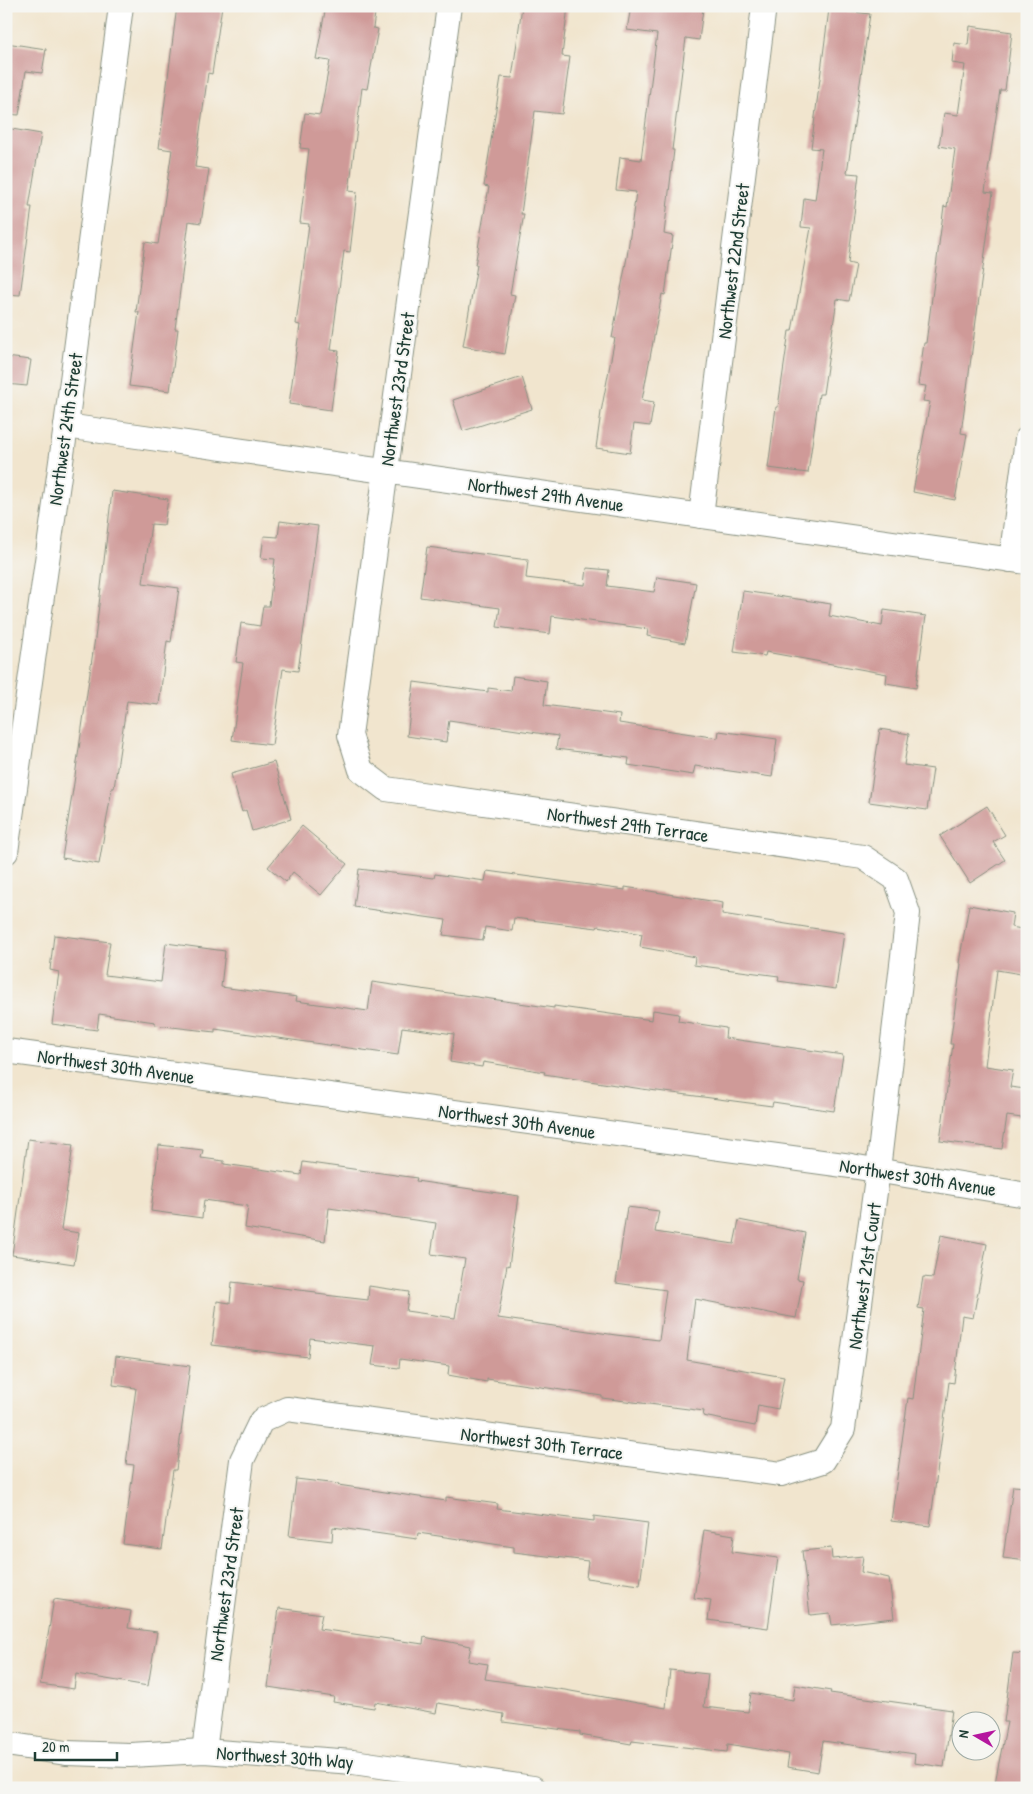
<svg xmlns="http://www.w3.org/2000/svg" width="1033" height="1794" viewBox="0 0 1033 1794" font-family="'Patrick Hand',sans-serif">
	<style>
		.building { fill: #cf9a98 }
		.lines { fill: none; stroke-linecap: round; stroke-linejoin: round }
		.street-casing { stroke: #889181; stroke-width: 26 }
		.street { stroke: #fff; stroke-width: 24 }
		.labels { text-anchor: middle; stroke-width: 4; stroke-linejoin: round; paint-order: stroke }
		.street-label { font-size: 19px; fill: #1f3d34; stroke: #f6f6f2 }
	</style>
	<rect width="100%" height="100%" fill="#f6f6f2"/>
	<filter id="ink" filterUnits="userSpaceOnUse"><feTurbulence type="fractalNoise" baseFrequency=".02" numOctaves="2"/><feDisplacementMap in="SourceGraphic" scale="10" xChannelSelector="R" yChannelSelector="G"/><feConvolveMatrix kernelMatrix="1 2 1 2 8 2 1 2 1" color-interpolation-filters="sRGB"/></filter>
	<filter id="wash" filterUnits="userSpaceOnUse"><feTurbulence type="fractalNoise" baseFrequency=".0096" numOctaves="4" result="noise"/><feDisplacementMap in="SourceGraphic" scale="20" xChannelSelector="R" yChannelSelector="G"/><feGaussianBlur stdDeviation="1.12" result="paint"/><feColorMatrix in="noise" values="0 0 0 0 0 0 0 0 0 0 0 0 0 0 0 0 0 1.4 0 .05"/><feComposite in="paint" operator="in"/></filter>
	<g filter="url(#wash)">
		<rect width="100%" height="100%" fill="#f1e5ce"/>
		<g id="blocks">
			<!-- building -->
			<g class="building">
				<path d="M177 6H222L212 74 208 73 195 167 209 169 201 223 189 221 175 329H178L170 391 129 386 139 312H136L145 242 158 244 172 150 159 148Z"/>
				<path d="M326 6H376L373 28 378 29 367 89 362 88 349 191 357 192 350 252 344 251 331 350 339 351 331 410 289 404 300 325 296 324 309 224 300 223 309 149 300 148 305 113 320 115 330 61 316 59Z"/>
				<path d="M522 6H568L562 56 570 57 562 114 535 111 521 214H524L510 294 515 295 505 354 463 346 477 265H475L489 187 484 186 501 77 512 78Z"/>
				<path d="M631 6H679L703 9 699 40 686 38 672 150H674L664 234 673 236 665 295 662 294 642 400 654 402 650 426 634 424 630 453 596 448 601 412 615 338H612L627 257 636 192 616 190 620 157 641 160 657 34 627 30Z"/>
				<path d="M829 9 870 14 847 173 859 174 848 263 856 265 849 301 837 299 823 394H819L808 473 768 468 776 407H778L789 331H792L811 228 801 227 804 198 815 200 822 149 811 148Z"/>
				<path d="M970 26 1012 32 1005 90H1000L985 192 993 193 961 433 967 434 955 500 913 492 930 402 923 401 926 386 918 385 924 343H926L944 206 947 207 955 149 939 146 944 113 958 115 965 65 952 63 954 43 968 45Z"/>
				<path d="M6 43 46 49 42 73 26 71 19 115 6 114Z"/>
				<path d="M6 128 41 134 29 207H32L20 295 6 294Z"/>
				<path d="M6 357 31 360 27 386 6 384Z"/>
				<path d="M522 377 532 409 463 431 453 400Z"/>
				<path d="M112 491 168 499 164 525 151 524 143 583 179 588 171 642 167 641 159 705 127 701 114 788H112L99 864 62 858 74 783 96 631Z"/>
				<path d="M280 521 318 526 298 671 283 669 272 745 232 740 243 663 236 662 241 623 260 626 263 606H269L275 559 261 558 264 536 278 537Z"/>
				<path d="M427 547 528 560 526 578 585 585 587 568 609 570 607 586 654 592 657 577 696 583 685 643 647 636 648 629 552 616 550 634 497 627 500 608 420 597Z"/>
				<path d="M743 591 831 604 829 616 882 626 884 610 926 616 916 688 886 683 887 674 766 652 765 656 734 652Z"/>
				<path d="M513 676 547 681 544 705 620 715 619 723 718 738 719 731 777 739 772 777 695 766 693 775 628 765 629 758 556 749 558 736 449 720 446 742 407 736 414 682 488 692V688L511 691Z"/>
				<path d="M880 729 909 734 904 765 933 769 927 810 869 802Z"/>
				<path d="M274 762 291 819 252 831 246 810 242 812 231 774Z"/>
				<path d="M987 806 1005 835 993 842 1005 860 970 883 940 836Z"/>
				<path d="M302 826 347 864 321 895 293 872 286 882 268 867Z"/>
				<path d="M359 869 434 878 435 874 485 881 487 871 625 890V887L723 903 722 914 844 933 836 989 778 981 779 976 694 965 695 957 640 947 642 934 598 926 597 928 514 918 512 931 485 927 483 940 443 935 446 920 354 907Z"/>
				<path d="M969 905 1013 913 1011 927 1027 930V975L997 970 985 1066 1013 1070 1010 1087 1025 1089 1022 1118 1007 1116 1002 1149 940 1141 953 1044H950L961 964 959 963Z"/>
				<path d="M54 935 110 942 105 975 161 982 166 943 225 951 221 987 297 997 296 1001 368 1011 372 982 554 1008V1006L652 1020 653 1010 679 1014 678 1021 726 1028 725 1038 843 1055 834 1111 773 1102 772 1106 642 1089 544 1074 545 1072 483 1062 482 1067 450 1062 454 1034 402 1027 398 1055 215 1029V1032L155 1025V1022L99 1014 97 1030 52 1024 59 972 50 970Z"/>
				<path d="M28 1139 73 1145 61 1230 79 1233 74 1264 12 1255Z"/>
				<path d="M159 1145 203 1150 201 1158 224 1161V1164L301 1175 303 1162 417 1178 416 1181 519 1196 509 1266 507 1265 498 1318 616 1335 659 1340 666 1290 616 1283 627 1207 659 1211 655 1232 734 1244 739 1220 805 1233 797 1279 803 1280 796 1318 695 1299 687 1360 784 1377 778 1409 758 1405 755 1426 703 1416 704 1411 602 1398V1396L487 1379V1382L448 1375 449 1366 400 1359 399 1368 372 1365 375 1346 310 1338 308 1357 212 1345 217 1301 230 1303 232 1282 316 1292V1294L368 1300 369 1286 409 1292 406 1311 455 1318 465 1259 431 1254 436 1223 329 1208 325 1241 245 1228 248 1206 204 1200 202 1218 151 1211Z"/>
				<path d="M941 1235 987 1244 973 1318 962 1316 954 1383 949 1382 930 1526 891 1521 908 1398 913 1399 924 1309 918 1308 923 1277 933 1278Z"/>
				<path d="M116 1356 190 1366 176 1470H173L162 1549 123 1544 134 1465 126 1464 136 1388 113 1385Z"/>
				<path d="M296 1479 339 1484 338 1485 446 1501V1497L498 1504 497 1509 594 1521V1516L648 1523 640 1585 586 1578 588 1561 514 1552V1547L418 1533 417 1539 333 1527 332 1541 289 1536Z"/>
				<path d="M1013 1486 1027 1487V1561L1003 1558Z"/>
				<path d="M704 1530 734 1535 732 1552 778 1558 768 1628 708 1620 711 1600 694 1598Z"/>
				<path d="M831 1548 832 1559 863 1556 861 1572 889 1578 894 1618 832 1625 830 1613 810 1615 802 1551Z"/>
				<path d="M54 1599 131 1611 128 1628 157 1632 148 1686 76 1674 74 1689 40 1684Z"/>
				<path d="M279 1608 322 1614 319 1629 423 1644 424 1637 471 1646 468 1661 488 1664 485 1679 565 1690 666 1708 670 1670 708 1674 704 1707 748 1712 751 1693 793 1700 795 1685 831 1691 830 1693 952 1710 944 1767 914 1763 915 1754 823 1741 818 1772 787 1767 789 1754 728 1744 727 1752 632 1741 631 1744 580 1735V1732L503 1722 504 1714 438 1703 436 1713 375 1702 374 1708 333 1702 334 1697 268 1687Z"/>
				<path d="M1013 1653 1027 1654V1788H994L1007 1722H1004Z"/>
			</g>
		</g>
	</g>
	<g filter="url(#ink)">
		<use href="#blocks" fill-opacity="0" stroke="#889181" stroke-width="1"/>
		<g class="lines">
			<!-- street casing -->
			<g class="street-casing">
				<g id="street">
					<path d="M66 426 1027 562"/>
					<path d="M701 516 764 6"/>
					<path d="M1011 560 1027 439"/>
					<path d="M6 852 66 426 121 6"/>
					<path d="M6 1051 851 1166 1027 1195"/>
					<path d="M6 1744 66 1753 130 1755 204 1751 353 1762 533 1788"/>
					<path d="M204 1751 242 1460 261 1421 287 1409 781 1474 823 1461 843 1429 878 1170 908 913 896 879 863 857 386 789 361 770 350 735 449 6"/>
				</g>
			</g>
			<!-- street -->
			<use href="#street" class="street"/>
		</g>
	</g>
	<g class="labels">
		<!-- street labels -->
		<g class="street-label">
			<text transform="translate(733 261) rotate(-83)" y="7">Northwest 22nd Street</text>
			<text transform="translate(397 389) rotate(-82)" y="7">Northwest 23rd Street</text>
			<text transform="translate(65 429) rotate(-82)" y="7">Northwest 24th Street</text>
			<text transform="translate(546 494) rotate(8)" y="7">Northwest 29th Avenue</text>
			<text transform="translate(628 824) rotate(8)" y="7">Northwest 29th Terrace</text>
			<text transform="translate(116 1066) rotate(8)" y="7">Northwest 30th Avenue</text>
			<text transform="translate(517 1121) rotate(8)" y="7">Northwest 30th Avenue</text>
			<text transform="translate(918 1177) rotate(9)" y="7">Northwest 30th Avenue</text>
			<text transform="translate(864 1276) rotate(-82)" y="7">Northwest 21st Court</text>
			<text transform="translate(542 1443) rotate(7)" y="7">Northwest 30th Terrace</text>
			<text transform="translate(226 1584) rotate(-82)" y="7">Northwest 23rd Street</text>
			<text transform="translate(285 1757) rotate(4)" y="7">Northwest 30th Way</text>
		</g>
	</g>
	<!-- margin -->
	<rect width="1033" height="1794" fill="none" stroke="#f6f6f2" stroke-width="25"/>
	<!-- north arrow -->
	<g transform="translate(976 1736) rotate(279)"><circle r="24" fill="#f6f6f2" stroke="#a0aca6"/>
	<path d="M0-4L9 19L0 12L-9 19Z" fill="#b5179e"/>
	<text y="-8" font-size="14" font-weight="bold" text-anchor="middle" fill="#1f3d34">N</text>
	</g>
	<!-- scale -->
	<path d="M35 1752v8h82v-8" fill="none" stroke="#1f3d34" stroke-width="2.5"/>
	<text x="42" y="1752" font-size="15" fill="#1f3d34" stroke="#f6f6f2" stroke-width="4" paint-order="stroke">20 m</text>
</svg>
